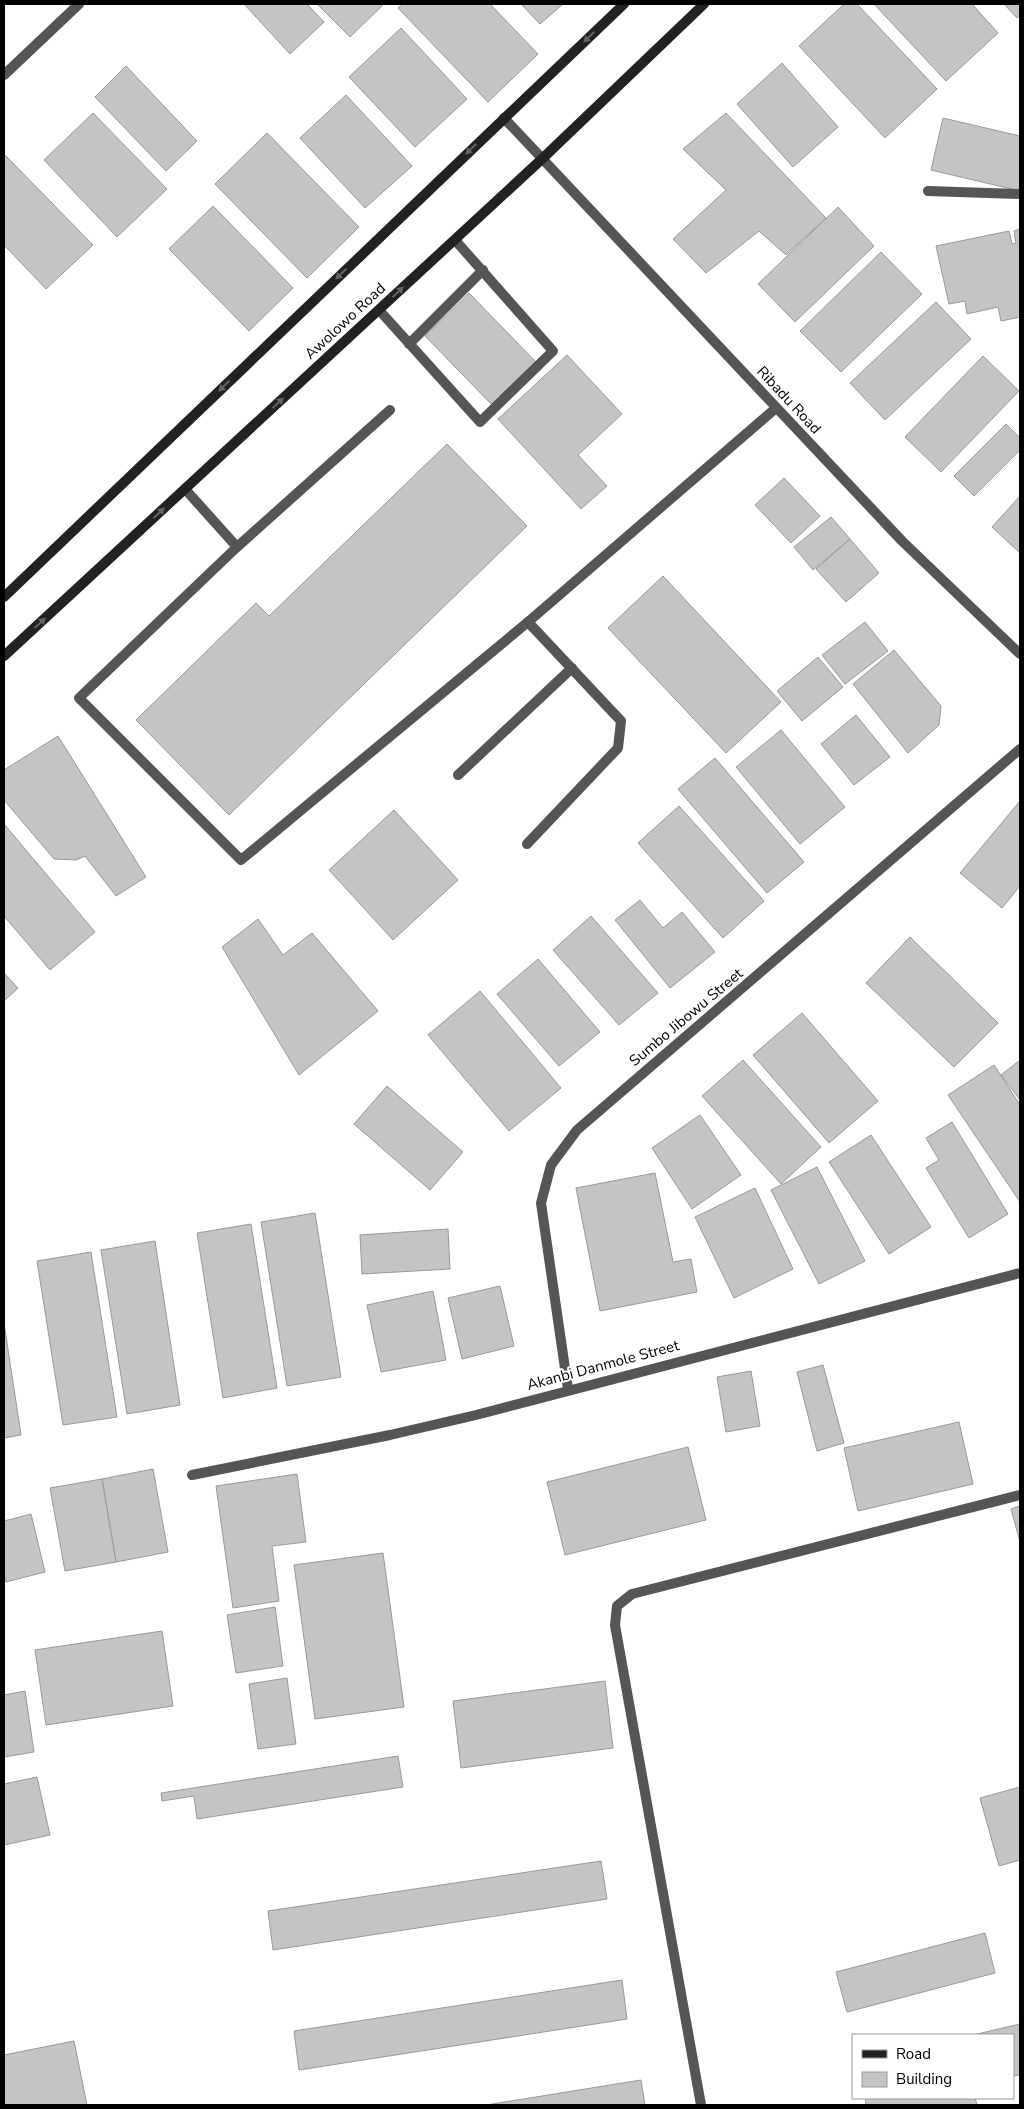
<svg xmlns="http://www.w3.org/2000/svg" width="1024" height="2109" viewBox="0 0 1024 2109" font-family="'Nunito Sans',sans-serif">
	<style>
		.building { fill: #c4c4c4; stroke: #999 }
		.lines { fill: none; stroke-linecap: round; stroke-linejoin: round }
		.lane { stroke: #555; stroke-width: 10 }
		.street { stroke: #555; stroke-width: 10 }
		.secondary { stroke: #222; stroke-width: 10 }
		.oneway { fill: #646464 }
		.labels { text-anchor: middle; stroke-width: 4; stroke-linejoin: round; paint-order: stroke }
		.street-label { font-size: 15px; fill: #000; stroke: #fff }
	</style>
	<rect width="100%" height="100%" fill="#fff"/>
	<!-- building -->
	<g class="building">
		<path d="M244 4H307L324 22 290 54Z"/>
		<path d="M317 4H384L350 37Z"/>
		<path d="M402 4H490L538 54 488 102 398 8Z"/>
		<path d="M521 4H563L540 24Z"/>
		<path d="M844 4H857L937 89 885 138 799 46Z"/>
		<path d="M874 4H972L998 33 946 81Z"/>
		<path d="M1004 4H1020V15L1017 18Z"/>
		<path d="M401 28 467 99 415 147 349 77Z"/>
		<path d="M782 63 838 127 793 167 737 104Z"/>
		<path d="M126 66 197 141 166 171 95 97Z"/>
		<path d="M346 95 412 166 365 208 300 138Z"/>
		<path d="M93 113 167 189 117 237 44 160Z"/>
		<path d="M726 113 826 218 786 255 759 231 706 273 673 239 726 190 683 149Z"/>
		<path d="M943 118 1020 136V191L931 170Z"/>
		<path d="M267 133 359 227 307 278 215 184Z"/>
		<path d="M4 154 93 245 46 289 4 245Z"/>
		<path d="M213 206 293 288 249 331 169 249Z"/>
		<path d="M838 207 874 246 795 322 758 284Z"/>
		<path d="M1020 229V317L1001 321 998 307 967 314 965 301 949 304 936 246 1009 231 1012 244 1016 243 1014 231Z"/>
		<path d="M881 252 922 294 841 372 800 331Z"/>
		<path d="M469 293 536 362 492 405 425 336Z"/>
		<path d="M936 302 971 339 885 420 850 383Z"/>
		<path d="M567 355 622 414 578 455 607 486 581 509 498 419Z"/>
		<path d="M983 356 1019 391 941 472 905 437Z"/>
		<path d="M1006 424 1020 438V450L974 496 954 476Z"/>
		<path d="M447 444 527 526 229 815 136 720 256 603 269 616Z"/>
		<path d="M784 478 820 516 791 543 755 505Z"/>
		<path d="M1020 496V553L992 527Z"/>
		<path d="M831 517 850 539 813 570 794 547Z"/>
		<path d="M850 539 879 573 846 602 816 569Z"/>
		<path d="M663 576 781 702 726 753 608 628Z"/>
		<path d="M865 622 888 651 845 684 822 655Z"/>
		<path d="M894 650 941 706 939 725 908 753 853 684Z"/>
		<path d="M818 657 843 687 802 721 777 691Z"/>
		<path d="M856 715 890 757 854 785 821 744Z"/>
		<path d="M781 730 845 807 800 844 736 767Z"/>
		<path d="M58 736 146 877 116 896 85 856 76 860 54 859 4 800V770Z"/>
		<path d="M715 758 804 862 767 893 678 789Z"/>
		<path d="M1020 801V886L1002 908 960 873Z"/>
		<path d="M679 806 764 901 723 938 638 843Z"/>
		<path d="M394 810 458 880 393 940 329 870Z"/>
		<path d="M4 824 95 932 50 970 4 916Z"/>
		<path d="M640 900 663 928 682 912 715 952 670 988 615 920Z"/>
		<path d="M591 916 658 993 619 1025 553 950Z"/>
		<path d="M258 919 283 955 312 933 378 1011 299 1075 222 947Z"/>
		<path d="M910 937 998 1023 954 1067 866 983Z"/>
		<path d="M538 959 600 1032 559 1066 497 994Z"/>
		<path d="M4 973 18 988 4 1001Z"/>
		<path d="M480 991 561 1088 509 1131 428 1035Z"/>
		<path d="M802 1013 878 1101 829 1143 753 1055Z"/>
		<path d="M743 1060 821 1147 781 1184 702 1096Z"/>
		<path d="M1020 1060V1100L1001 1075Z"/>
		<path d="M994 1065 1020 1105V1202L948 1095Z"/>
		<path d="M387 1086 463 1152 430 1190 354 1124Z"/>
		<path d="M700 1115 741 1175 692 1209 652 1148Z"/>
		<path d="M952 1122 1008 1214 969 1238 926 1168 939 1160 926 1138Z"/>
		<path d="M871 1135 931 1227 889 1254 829 1162Z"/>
		<path d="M817 1167 865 1261 819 1284 771 1190Z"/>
		<path d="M655 1173 673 1262 691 1259 697 1292 600 1311 576 1188Z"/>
		<path d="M755 1188 793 1269 734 1298 695 1217Z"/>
		<path d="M315 1213 341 1377 287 1386 261 1222Z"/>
		<path d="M251 1224 277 1388 223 1398 197 1233Z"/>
		<path d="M448 1229 450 1269 362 1274 360 1235Z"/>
		<path d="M155 1241 180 1405 127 1414 101 1250Z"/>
		<path d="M91 1252 117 1417 63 1425 37 1261Z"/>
		<path d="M500 1286 514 1346 462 1359 448 1298Z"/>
		<path d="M433 1291 446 1360 381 1372 367 1305Z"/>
		<path d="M4 1323 21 1435 4 1438Z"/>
		<path d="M823 1365 844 1443 817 1451 797 1372Z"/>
		<path d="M751 1371 760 1426 726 1432 717 1377Z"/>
		<path d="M959 1422 973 1484 858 1511 844 1448Z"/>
		<path d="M688 1447 706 1520 565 1555 547 1482Z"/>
		<path d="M153 1469 168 1552 116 1562 102 1479Z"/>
		<path d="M297 1474 306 1542 272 1546 279 1601 233 1608 216 1486Z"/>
		<path d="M102 1479 116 1562 65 1571 50 1488Z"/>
		<path d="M1020 1506V1542L1011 1509Z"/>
		<path d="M31 1514 45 1572 6 1582 4 1572V1521Z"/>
		<path d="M383 1553 404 1707 315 1719 294 1565Z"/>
		<path d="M275 1607 283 1666 236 1673 227 1615Z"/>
		<path d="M162 1631 173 1706 46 1725 35 1650Z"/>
		<path d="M287 1678 296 1744 258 1749 249 1684Z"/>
		<path d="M605 1681 613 1748 461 1768 453 1701Z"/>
		<path d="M25 1691 34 1752 4 1757V1695Z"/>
		<path d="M398 1756 403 1787 197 1819 194 1796 162 1801 161 1793Z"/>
		<path d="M37 1777 50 1835 4 1845V1784Z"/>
		<path d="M1020 1787V1860L999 1866 980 1798Z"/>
		<path d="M601 1861 607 1899 273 1950 268 1911Z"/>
		<path d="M985 1933 995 1973 847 2012 836 1972Z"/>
		<path d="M622 1980 627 2019 299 2070 294 2031Z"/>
		<path d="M1020 2024V2075L1013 2076V2035H973Z"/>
		<path d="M74 2041 87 2105H4V2055Z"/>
		<path d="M641 2080 645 2105H486Z"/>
		<path d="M865 2098H975L977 2105H866Z"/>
	</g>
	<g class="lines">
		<!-- lane -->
		<g class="lane">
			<path d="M928 191 1020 194"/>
			<path d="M379 310 480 422 553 351 455 240"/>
			<path d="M409 344 483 270"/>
			<path d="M185 489 237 547 79 698 241 860 528 622 776 408"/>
			<path d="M237 547 390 410"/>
			<path d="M458 775 572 668"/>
			<path d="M527 844 618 748 621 721 528 622"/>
		</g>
		<!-- street -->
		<g class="street">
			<path d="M4 75 79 4"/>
			<path d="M504 118 902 541 1020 654"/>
			<path d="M568 1389 541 1203 551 1165 577 1130 1020 749"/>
			<path d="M192 1475 390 1435 476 1415 1020 1273"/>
			<path d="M701 2105 615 1625 617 1606 632 1594 1020 1495"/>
		</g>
		<!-- secondary -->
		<g class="secondary">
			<path d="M4 597 624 4"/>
			<path d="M4 656 543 158 704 4"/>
		</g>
	</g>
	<!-- one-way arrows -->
	<defs><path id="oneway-solid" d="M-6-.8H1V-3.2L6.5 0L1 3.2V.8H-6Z" transform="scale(1.25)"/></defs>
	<g class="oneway">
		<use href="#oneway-solid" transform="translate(589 37) rotate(136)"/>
		<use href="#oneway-solid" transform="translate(471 149) rotate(136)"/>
		<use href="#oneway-solid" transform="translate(341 274) rotate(136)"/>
		<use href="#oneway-solid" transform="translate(398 292) rotate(-43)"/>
		<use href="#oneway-solid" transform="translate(224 386) rotate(136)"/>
		<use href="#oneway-solid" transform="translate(278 403) rotate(-43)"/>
		<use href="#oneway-solid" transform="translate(159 513) rotate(-43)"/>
		<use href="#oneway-solid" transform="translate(40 623) rotate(-43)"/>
	</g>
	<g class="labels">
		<!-- street labels -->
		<g class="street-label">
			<text transform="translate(345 321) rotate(-43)" y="5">Awolowo Road</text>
			<text transform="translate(789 400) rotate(47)" y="5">Ribadu Road</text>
			<text transform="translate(686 1017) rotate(-40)" y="5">Sumbo Jibowu Street</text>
			<text transform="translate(603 1365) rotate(-15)" y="5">Akanbi Danmole Street</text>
		</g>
	</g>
	<!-- border -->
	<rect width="1024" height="2109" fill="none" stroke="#000000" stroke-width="10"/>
	<!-- legend -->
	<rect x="852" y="2034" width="162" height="65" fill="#ffffff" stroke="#999999"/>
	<rect x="862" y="2050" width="25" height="8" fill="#222222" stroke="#999999"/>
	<text x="896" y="2059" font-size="15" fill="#000000">Road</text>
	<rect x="862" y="2072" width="25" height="15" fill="#c4c4c4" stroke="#999999"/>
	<text x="896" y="2084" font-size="15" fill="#000000">Building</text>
</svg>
